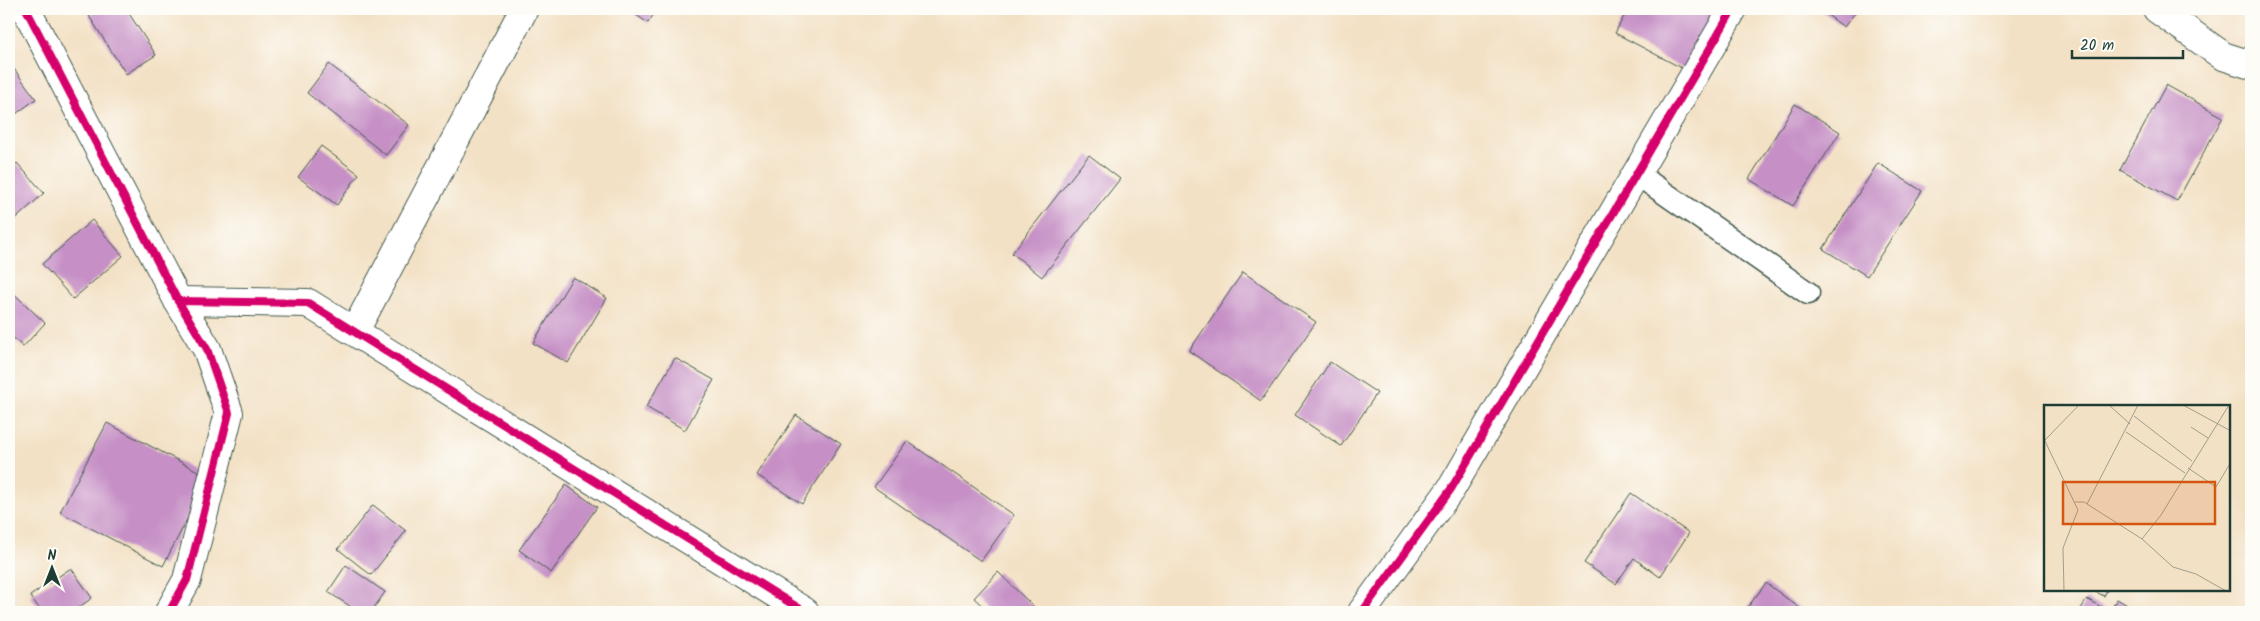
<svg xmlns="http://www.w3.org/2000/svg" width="2260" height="621" viewBox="0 0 2260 621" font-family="Kalam,sans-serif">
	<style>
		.building { fill: #c690c6 }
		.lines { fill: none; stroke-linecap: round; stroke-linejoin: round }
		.lane-casing { stroke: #3f564a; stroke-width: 25 }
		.street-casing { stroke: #3f564a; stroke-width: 30 }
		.lane { stroke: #fff; stroke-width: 22 }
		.street { stroke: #fff; stroke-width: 28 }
		.cycleway-casing { stroke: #fdfcf7; stroke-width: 11 }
		.cycleway { stroke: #d6006c; stroke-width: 8 }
		.inset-road { fill: none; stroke: #9e9f8b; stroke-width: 1 }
		.view { fill: #d45610; fill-opacity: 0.15; stroke: #d45610; stroke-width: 2.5 }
		.inset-edge { fill: none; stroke: #1f3d34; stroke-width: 2.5 }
	</style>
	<rect width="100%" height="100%" fill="#fdfcf7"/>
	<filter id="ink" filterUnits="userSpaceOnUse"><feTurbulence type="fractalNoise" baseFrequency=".02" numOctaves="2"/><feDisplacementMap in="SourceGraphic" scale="10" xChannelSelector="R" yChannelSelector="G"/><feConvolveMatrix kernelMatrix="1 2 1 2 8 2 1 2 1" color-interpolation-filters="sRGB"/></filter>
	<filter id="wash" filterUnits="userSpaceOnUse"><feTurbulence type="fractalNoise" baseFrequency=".0096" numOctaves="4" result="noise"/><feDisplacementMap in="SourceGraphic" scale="20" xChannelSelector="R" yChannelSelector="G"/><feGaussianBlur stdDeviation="1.12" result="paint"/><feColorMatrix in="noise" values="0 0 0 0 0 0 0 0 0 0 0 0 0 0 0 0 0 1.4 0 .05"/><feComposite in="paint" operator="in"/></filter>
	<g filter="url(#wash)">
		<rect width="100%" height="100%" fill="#f3e1c5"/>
		<g id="blocks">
			<!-- building -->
			<g class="building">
				<path d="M100 9H126L156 55 126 74 89 16Z"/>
				<path d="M627 9H657L648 23Z"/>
				<path d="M1628 9H1728L1693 74 1615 33Z"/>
				<path d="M1819 9H1858L1844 27Z"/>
				<path d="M9 62 36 99 9 119Z"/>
				<path d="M329 64 409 125 386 155 307 93Z"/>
				<path d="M2166 85 2223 117 2177 201 2120 170Z"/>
				<path d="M1795 104 1840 132 1793 206 1749 179Z"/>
				<path d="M321 146 359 174 337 205 298 177Z"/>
				<path d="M1089 155 1120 179 1042 277 1012 253Z"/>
				<path d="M17 163 44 193 9 225V170Z"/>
				<path d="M1878 163 1922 191 1867 276 1823 249Z"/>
				<path d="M92 220 123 256 73 299 42 264Z"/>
				<path d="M1243 272 1316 322 1261 401 1189 351Z"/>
				<path d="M573 277 607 298 568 363 533 343Z"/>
				<path d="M9 289 45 323 23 347 9 334Z"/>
				<path d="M675 358 714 380 685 430 646 407Z"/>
				<path d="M1330 362 1377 393 1341 446 1295 415Z"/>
				<path d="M796 415 841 444 802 504 757 475Z"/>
				<path d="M107 423 209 477 163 566 60 512Z"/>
				<path d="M907 441 1014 515 981 561 874 487Z"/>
				<path d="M566 485 597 507 551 573 519 550Z"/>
				<path d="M1631 493 1689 533 1660 577 1634 558 1616 584 1584 563Z"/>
				<path d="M373 505 406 531 371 575 338 549Z"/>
				<path d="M346 565 385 592 371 612H359L328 592Z"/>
				<path d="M71 568 92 598 72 612H42L30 596Z"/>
				<path d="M998 572 1036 609 1034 612H989L974 598Z"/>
				<path d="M1766 583 1805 612H1744Z"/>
				<path d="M2092 590H2107L2104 596Z"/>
				<path d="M2087 599 2110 612 2117 599 2139 612H2079Z"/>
			</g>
		</g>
	</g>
	<g filter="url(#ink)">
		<use href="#blocks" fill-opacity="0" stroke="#3f564a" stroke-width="1"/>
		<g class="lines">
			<!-- lane casing -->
			<g class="lane-casing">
				<path id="lane" d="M1637 174 1808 293"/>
			</g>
			<!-- street casing -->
			<g class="street-casing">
				<g id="street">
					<path d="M26 9 178 301 207 349 229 413 187 580 169 612"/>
					<path d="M2157 9 2223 56 2251 65"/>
					<path d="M178 301 308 303 805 612"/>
					<path d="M355 331 524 9"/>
					<path d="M1362 612 1451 489 1733 9"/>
				</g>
			</g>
			<!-- lane -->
			<use href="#lane" class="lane"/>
			<!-- street -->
			<use href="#street" class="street"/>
			<!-- cycleway casing -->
			<g class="cycleway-casing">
				<g id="cycleway">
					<path d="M26 9 178 301 207 349 229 413 187 580 169 612"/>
					<path d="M178 301 308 303 805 612"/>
					<path d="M1362 612 1451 489 1733 9"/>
				</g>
			</g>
			<!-- cycleway -->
			<use href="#cycleway" class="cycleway"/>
		</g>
	</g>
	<!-- overview -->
	<g transform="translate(2044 405)">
		<rect width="186" height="186" fill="#f3e1c5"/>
		<path class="inset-road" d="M65 0 86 19M139 0 187 26M90 11 148 56M147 22 164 33M82 27 141 68M0 34 34 105 19 143 20 186M1 35 35 0M144 63 172 82 187 57M31 97H40L98 134 129 162 152 169 182 186M43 99 94 0M98 134 117 110 185 0"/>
		<path class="view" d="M19 77H171V119H19Z"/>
		<rect width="186" height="186" class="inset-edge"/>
	</g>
	<!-- margin -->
	<rect width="2260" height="621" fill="none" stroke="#fdfcf7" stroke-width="30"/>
	<!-- north arrow -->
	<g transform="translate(52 568)" stroke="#fdfcf7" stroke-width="4" paint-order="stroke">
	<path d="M0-4L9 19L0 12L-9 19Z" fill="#1f3d34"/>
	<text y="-8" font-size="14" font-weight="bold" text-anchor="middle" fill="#1f3d34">N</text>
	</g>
	<!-- scale -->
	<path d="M2072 50v8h111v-8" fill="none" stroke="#1f3d34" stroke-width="2.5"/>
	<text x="2080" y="50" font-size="15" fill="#1f3d34" stroke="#fdfcf7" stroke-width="4" paint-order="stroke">20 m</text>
</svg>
